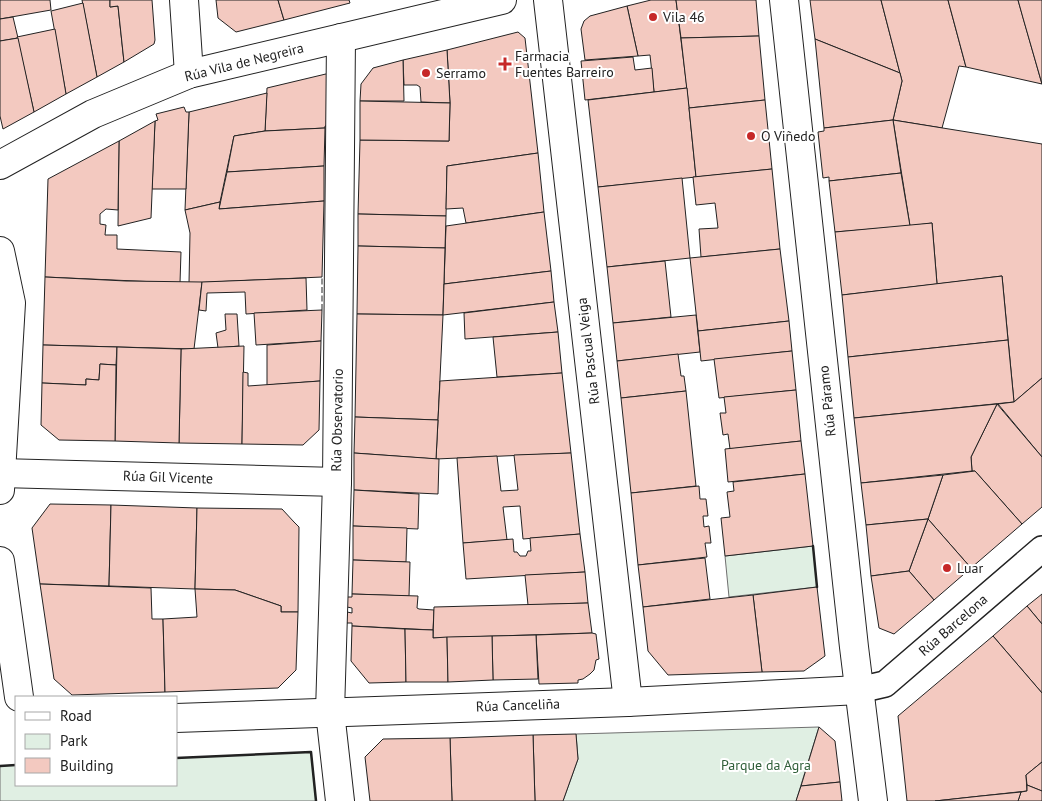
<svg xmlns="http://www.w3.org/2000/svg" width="1042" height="801" viewBox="0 0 1042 801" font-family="'PT Sans',sans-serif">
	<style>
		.green { fill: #e0efe3; stroke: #6f6f6f }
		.building { fill: #f3c9c0; stroke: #222 }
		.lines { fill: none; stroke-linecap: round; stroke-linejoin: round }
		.pedestrian-casing { stroke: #222; stroke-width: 28 }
		.minor-casing { stroke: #222; stroke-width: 30 }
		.pedestrian { stroke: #fff; stroke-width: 25 }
		.minor { stroke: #fff; stroke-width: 28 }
		.fence { stroke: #222; stroke-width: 1; stroke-dasharray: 6 2.5; stroke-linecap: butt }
		.wall { stroke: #222; stroke-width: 2.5 }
		.poi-dot { fill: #c62828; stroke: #fff; stroke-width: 2 }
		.labels { text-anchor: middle; stroke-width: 4; stroke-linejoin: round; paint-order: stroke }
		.poi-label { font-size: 14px; fill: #222; stroke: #fff; text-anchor: start }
		.street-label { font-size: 14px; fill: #222; stroke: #fff }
		.park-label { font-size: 14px; fill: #2f5e38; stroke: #fff }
	</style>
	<rect width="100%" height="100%" fill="#fff"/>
	<!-- green -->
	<g class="green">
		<path d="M813 546 817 587 729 597 725 556Z"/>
		<path d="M819 727 796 801H563L578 759 576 734Z"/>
		<path d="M311 752 316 801H0V766L16 765V785H176V758Z"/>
	</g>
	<!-- building -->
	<g class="building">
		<path d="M0 0H50L51 10 0 19Z"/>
		<path d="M82 0H110V7L118 6 124 62 97 77Z"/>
		<path d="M110 0H152L155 40 154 44 124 62 118 6 110 7Z"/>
		<path d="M216 0H278L284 20 236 32 218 18Z"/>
		<path d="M278 0H349L350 3 284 20Z"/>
		<path d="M651 0H676L687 88 654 92 650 55 638 56 627 6Z"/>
		<path d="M676 0H756L759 36 681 38Z"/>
		<path d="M810 0H881L900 73 815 39Z"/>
		<path d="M881 0H948L966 67 959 66 942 128 893 120 902 81Z"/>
		<path d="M948 0H1018L1042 84 966 67Z"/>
		<path d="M1018 0H1042V84L1023 18Z"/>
		<path d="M83 3 97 77 66 94 51 11Z"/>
		<path d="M627 6 638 56 585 60 581 29 584 21 590 16Z"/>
		<path d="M13 17 18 38 0 41V19Z"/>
		<path d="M55 29 66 94 34 112 17 37Z"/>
		<path d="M518 32 525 38 538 153 447 166 446 216 358 214 360 140 449 141 450 103 447 50Z"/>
		<path d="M759 36 765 100 689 108 681 38Z"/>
		<path d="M18 38 34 112 3 129 0 116V41Z"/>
		<path d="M815 39 900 73 902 81 893 120 824 128Z"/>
		<path d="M447 50 450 103 421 102 420 87 417 85H404L403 60Z"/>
		<path d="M633 57 635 70 652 68 654 92 585 100 581 61Z"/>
		<path d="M403 60 404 101H360L361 84 373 68Z"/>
		<path d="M330 73 329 126H325V128L265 131 267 88Z"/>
		<path d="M687 88 696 177 598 187 588 100Z"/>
		<path d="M267 93 265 131 234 136 220 202 185 210 189 112Z"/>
		<path d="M765 100 772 169 696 177 689 108Z"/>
		<path d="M360 101 450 103 449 141 360 140Z"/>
		<path d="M184 107 186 112H189L186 189H152L155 121 158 120 156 114Z"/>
		<path d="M893 120 1042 144V378L1014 402 1002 276 937 284 932 223 910 226Z"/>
		<path d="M893 120 901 173 829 181V177L823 178 818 132 824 131V128Z"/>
		<path d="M155 121 151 218 118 226 119 141Z"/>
		<path d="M325 128 324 166 227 172 234 136 265 131Z"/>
		<path d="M119 141 118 210 106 209 100 214V224L106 225 105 235H117V249L181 252 180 283 45 277 48 179Z"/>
		<path d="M538 153 544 212 466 223 463 208 446 209 447 166Z"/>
		<path d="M324 166V201L219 209 227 172Z"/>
		<path d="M772 169 780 249 701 257 699 229 718 228 715 203 696 205 693 177Z"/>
		<path d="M901 173 910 226 835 232 829 181Z"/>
		<path d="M682 178 690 258 607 267 598 187Z"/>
		<path d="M324 201 322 277 189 283 190 233 185 210 220 202 219 209Z"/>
		<path d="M544 212 551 271 444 284 446 226Z"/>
		<path d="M358 214 446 216 445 248 358 246Z"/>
		<path d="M932 223 937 284 842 295 835 232Z"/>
		<path d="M358 246 445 248 443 315 357 314Z"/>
		<path d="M780 249 789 321 698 331 690 258Z"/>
		<path d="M665 261 671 317 613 323 607 267Z"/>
		<path d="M551 271 554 302 443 315 444 284Z"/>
		<path d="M1002 276 1008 340 848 357 842 295Z"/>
		<path d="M45 277 126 281 202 282 194 349 43 345Z"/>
		<path d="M306 278 307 310 246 314 245 292 207 293 206 311 199 310 202 282Z"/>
		<path d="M554 302 558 332 465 339 464 313Z"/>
		<path d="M322 310 321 341 256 345 254 313Z"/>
		<path d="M225 314H237L239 346 218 348 216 333 226 330Z"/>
		<path d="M357 314 443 315 438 420 355 417Z"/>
		<path d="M696 315 700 352 617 361 613 323Z"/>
		<path d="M789 321 792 351 701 361 698 331Z"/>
		<path d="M558 332 562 373 497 377 493 337Z"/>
		<path d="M1008 340 1014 402 854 418 848 357Z"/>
		<path d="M321 341 320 381 267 385V345Z"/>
		<path d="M43 345 117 347 116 365 100 364 99 380 86 379V385L42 383Z"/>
		<path d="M244 346 242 444 179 443 181 349Z"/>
		<path d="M117 347 181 349 179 443 115 441Z"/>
		<path d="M792 351 796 390 719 398 714 359Z"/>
		<path d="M678 354 681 376H684L686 391 621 398 617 361Z"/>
		<path d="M100 364 116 365 115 441 59 440 41 425 42 383 86 385V379L99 380Z"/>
		<path d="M243 372 248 373V386L320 381 319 430 303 445 242 444Z"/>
		<path d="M562 373 571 453 436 459 440 381Z"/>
		<path d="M1042 378V457L998 404 1014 402Z"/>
		<path d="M796 390 801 441 730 449 728 434 723 435 720 413H726L724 397Z"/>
		<path d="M686 391 696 486 631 493 621 398Z"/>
		<path d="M997 404 1042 457V507L1022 524 975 471H972L971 457Z"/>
		<path d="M997 404 971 457 972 471 861 483 854 418Z"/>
		<path d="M355 417 438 420 436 459 354 453Z"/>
		<path d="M801 441 805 474 728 482 725 449Z"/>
		<path d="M354 453 439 459 438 494 354 490Z"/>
		<path d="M571 453 580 534 523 539 520 506 503 507 507 540 463 543 457 458 497 456 501 491 518 490 514 455Z"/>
		<path d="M975 471 1022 524 971 568 928 519 943 475Z"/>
		<path d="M805 474 813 546 725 556 721 518 730 517 727 492 734 491 733 482Z"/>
		<path d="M943 475 928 519 866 525 861 483Z"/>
		<path d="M699 486 700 499H706L708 516H703L704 527 709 526 711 543H705L707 557 638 565 631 493Z"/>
		<path d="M354 490 419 494 418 529 353 526Z"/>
		<path d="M50 504 111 505 109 586 40 584 32 528Z"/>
		<path d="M111 505 197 508 195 589 109 586Z"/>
		<path d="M197 508 282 509 294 522 299 527 298 612H281V606L235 590 195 589Z"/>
		<path d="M928 519 971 568 934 600 909 571Z"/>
		<path d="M928 519 909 571 871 576 866 525Z"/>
		<path d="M353 526 407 528 406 562 353 560Z"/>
		<path d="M580 534 585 572 466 579 463 543 513 539 514 552H517L520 556H526L528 551H531L530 538Z"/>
		<path d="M705 558 710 599 643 607 638 565Z"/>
		<path d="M353 560 410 562 409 596 352 594Z"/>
		<path d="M909 571 934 600 894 634 879 628 871 576Z"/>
		<path d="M585 572 588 603 528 605 525 575Z"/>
		<path d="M40 584 151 588 152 619H163L165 692 72 695 54 679Z"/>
		<path d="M817 587 825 656 804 671 762 672 753 595Z"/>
		<path d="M195 589 235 590 281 606V612H298L296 670 278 688 165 692 163 619 197 617Z"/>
		<path d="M352 594 418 596 417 608 419 609 434 610 433 630 352 626V623H346L347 612 352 613V608L347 607V597H352Z"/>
		<path d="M1042 594V624L1027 606Z"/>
		<path d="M753 595 762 672 668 675 648 651 643 607Z"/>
		<path d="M588 603 592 633 433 638 434 607Z"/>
		<path d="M1027 606 1042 624V693L993 636Z"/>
		<path d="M352 626 405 629 406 682 369 683 351 661Z"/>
		<path d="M405 629 433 630V638L447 637 448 682H406Z"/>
		<path d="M592 633 596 634 599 659 596 660 594 670 590 674 583 679 578 680V683L539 684 536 635Z"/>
		<path d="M536 635 538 679 493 680 492 636Z"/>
		<path d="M492 636 493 680 448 682 447 637Z"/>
		<path d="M993 636 1042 693V762L1026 775 1027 791 935 801H907L898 716Z"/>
		<path d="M819 727 835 741 840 782 801 786Z"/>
		<path d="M576 734 578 759 563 801H535L533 735Z"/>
		<path d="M533 735 535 801H452L450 738Z"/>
		<path d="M450 738 452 801H370L365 757 383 739Z"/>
		<path d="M1042 762V791L1027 785 1026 775Z"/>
		<path d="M840 782 842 801H796L801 786Z"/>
		<path d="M1027 785 1042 791V801H1018L1021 792 1027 791Z"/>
		<path d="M1021 792 1018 801H935L981 796Z"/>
	</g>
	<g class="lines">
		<!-- pedestrian casing -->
		<g class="pedestrian-casing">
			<path id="pedestrian" d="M859 690 885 684 1042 549"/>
		</g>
		<!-- minor casing -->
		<g class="minor-casing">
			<g id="minor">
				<path d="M184 0 189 74"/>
				<path d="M548 0 628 702"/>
				<path d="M784 0 854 647 873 801"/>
				<path d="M0 165 93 114 189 74 502 0"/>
				<path d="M0 251 11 303 0 490"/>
				<path d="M0 473 337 482"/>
				<path d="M0 561 19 697"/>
				<path d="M176 718 628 702 859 690"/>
				<path d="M340 801 330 712 337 482 341 38"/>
			</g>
		</g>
		<!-- pedestrian -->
		<use href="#pedestrian" class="pedestrian"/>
		<!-- minor -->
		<use href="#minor" class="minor"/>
		<!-- fence -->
		<path class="fence" d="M322 310V277"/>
		<!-- wall -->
		<g class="wall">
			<path d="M813 546 817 587"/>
			<path d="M176 758 311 752 316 801"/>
			<path d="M0 766 16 765"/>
		</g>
	</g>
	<!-- markers -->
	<g class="poi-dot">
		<circle cx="653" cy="17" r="5"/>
		<path d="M502.5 56.5h5v5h5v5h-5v5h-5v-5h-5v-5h5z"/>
		<circle cx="426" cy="73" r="5"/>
		<circle cx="751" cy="136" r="5"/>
		<circle cx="947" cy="568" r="5"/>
	</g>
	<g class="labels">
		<!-- poi labels -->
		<g class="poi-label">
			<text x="663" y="22">Vila 46</text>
			<text x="515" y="61">Farmacia<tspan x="515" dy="16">Fuentes Barreiro</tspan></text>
			<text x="436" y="78">Serramo</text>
			<text x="761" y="141">O Viñedo</text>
			<text x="957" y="573">Luar</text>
		</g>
		<!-- street labels -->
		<g class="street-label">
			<text transform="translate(244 62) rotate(-14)" y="5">Rúa Vila de Negreira</text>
			<text transform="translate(588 351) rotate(-97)" y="5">Rúa Pascual Veiga</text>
			<text transform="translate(827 401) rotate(-96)" y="5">Rúa Páramo</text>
			<text transform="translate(337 420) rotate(-89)" y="5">Rúa Observatorio</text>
			<text transform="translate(168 477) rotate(2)" y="5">Rúa Gil Vicente</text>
			<text transform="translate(953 625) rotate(-41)" y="5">Rúa Barcelona</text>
			<text transform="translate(518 705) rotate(-2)" y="5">Rúa Canceliña</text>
		</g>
		<!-- park labels -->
		<g class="park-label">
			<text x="766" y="770">Parque da Agra</text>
		</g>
	</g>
	<!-- legend -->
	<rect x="15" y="696" width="162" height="90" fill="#ffffff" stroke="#a7a7a7"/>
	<rect x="25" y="712" width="25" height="8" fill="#ffffff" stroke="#a7a7a7"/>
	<text x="60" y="721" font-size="15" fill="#222222">Road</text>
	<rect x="25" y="734" width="25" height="15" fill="#e0efe3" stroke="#a7a7a7"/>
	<text x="60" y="746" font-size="15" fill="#222222">Park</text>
	<rect x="25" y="758" width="25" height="15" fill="#f3c9c0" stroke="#a7a7a7"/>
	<text x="60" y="771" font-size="15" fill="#222222">Building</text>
</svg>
